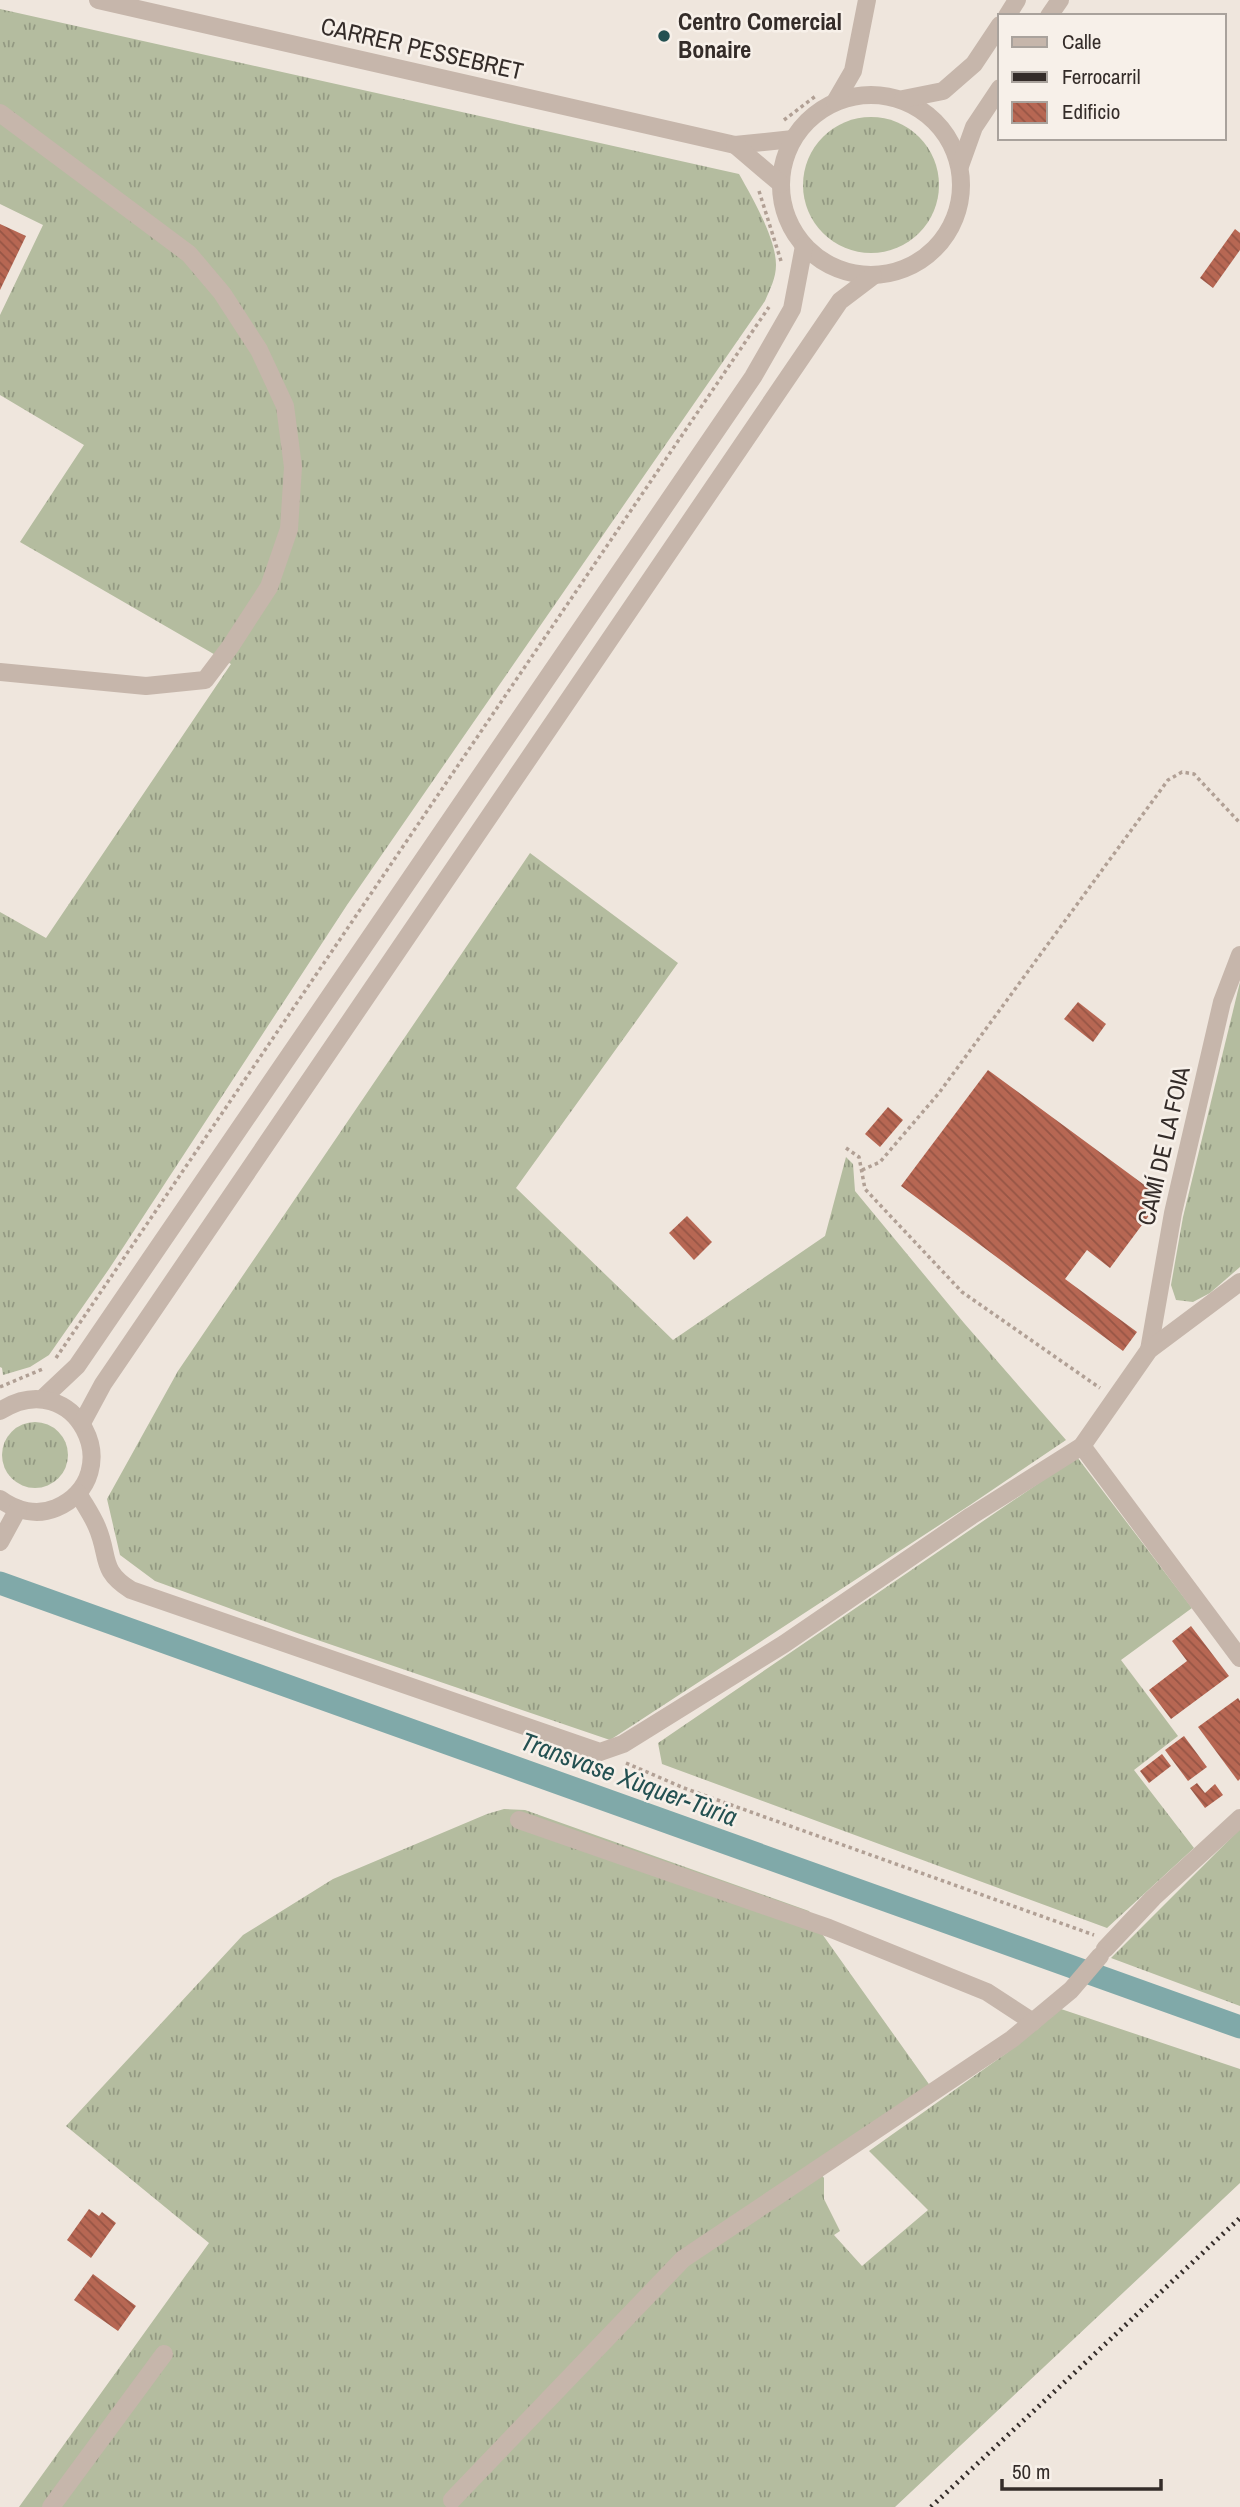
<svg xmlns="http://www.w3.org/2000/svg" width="1240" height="2507" viewBox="0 0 1240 2507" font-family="'Archivo Narrow',sans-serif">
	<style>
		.grass { fill: url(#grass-tufts) }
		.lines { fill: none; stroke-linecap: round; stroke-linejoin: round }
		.canal { stroke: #80a9a9; stroke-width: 23 }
		.building { fill: url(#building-back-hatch) }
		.path { stroke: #b1a095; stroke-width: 3.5; stroke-dasharray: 3.5 3.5; stroke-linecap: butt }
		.minor { stroke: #c6b6ab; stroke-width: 18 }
		.rail { stroke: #342c29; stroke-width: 5; stroke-dasharray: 2 5; stroke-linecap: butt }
		.poi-dot { fill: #235051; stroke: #f7f0e9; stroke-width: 2.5 }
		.labels { text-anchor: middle; stroke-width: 5; stroke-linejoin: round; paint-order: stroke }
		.poi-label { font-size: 24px; font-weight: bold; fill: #342c29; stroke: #f7f0e9; text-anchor: start }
		.street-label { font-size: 24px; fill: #342c29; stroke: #f7f0e9 }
		.water-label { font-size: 26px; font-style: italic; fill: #235051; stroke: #f7f0e9 }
	</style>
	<defs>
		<pattern id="grass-tufts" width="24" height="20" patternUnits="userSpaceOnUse" patternTransform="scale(1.75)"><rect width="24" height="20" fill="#b4bc9f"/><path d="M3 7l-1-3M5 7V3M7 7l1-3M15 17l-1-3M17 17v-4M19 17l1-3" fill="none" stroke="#939982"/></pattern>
		<pattern id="building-back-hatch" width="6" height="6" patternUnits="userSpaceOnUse" patternTransform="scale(1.75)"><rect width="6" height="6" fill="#b76753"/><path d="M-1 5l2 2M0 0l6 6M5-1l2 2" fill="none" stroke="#965545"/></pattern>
	</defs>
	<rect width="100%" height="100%" fill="#efe6dd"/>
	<!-- grass -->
	<g class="grass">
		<path d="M0 9 739 174C752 197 776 238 776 265 776 278 770 289 765 301L347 905 109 1269 49 1355 30 1367 3 1375 2 1368 0 1367V912L46 938 231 664 20 542 84 445 0 395V315L43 225 0 204Z"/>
		<circle cx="871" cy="185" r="68"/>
		<path d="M530 853 678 963 516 1188 673 1340 825 1236 846 1157 853 1164 855 1191 964 1323 1066 1440 970 1505 610 1740 297 1633 155 1581 120 1555 107 1499 178 1371Z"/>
		<path d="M1240 982V1267L1210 1293 1193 1302 1176 1300 1171 1285 1183 1217Z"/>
		<circle cx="35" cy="1455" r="33"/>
		<path d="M1077 1457 1192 1608 1121 1660 1178 1736 1134 1770 1194 1848 1107 1928 662 1764 658 1743Z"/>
		<path d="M504 1809 525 1810 809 1911 820 1931 931 2087 816 2167 824 2178V2199L840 2231 834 2235 862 2266 928 2210 869 2151 1008 2052 1058 2008 1240 2069V2183L895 2507H19L209 2243 66 2126 243 1935 333 1879 487 1814Z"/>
		<path d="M1240 1829V2006L1111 1958Z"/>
	</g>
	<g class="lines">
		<!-- canal -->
		<path class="canal" d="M0 1583 1240 2027"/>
	</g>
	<!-- building -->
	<g class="building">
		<path d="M0 224 26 236 0 290Z"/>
		<path d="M1235 229 1240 233V250L1213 288 1200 278Z"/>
		<path d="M1078 1002 1106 1024 1093 1042 1064 1019Z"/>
		<path d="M988 1070 1162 1198 1110 1268 1087 1250 1065 1279 1137 1332 1123 1351 901 1186Z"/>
		<path d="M888 1107 903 1120 880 1147 865 1134Z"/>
		<path d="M687 1216 712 1242 694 1260 669 1233Z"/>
		<path d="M1191 1626 1229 1676 1171 1719 1149 1690 1187 1661 1172 1641Z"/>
		<path d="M1238 1698 1240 1701V1779L1238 1781 1198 1727Z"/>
		<path d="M1184 1736 1207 1767 1188 1781 1165 1750Z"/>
		<path d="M1162 1754 1171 1766 1149 1783 1140 1771Z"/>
		<path d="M1197 1783 1205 1793 1215 1784 1223 1795 1205 1808 1190 1788Z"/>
		<path d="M89 2209 99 2216 102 2212 116 2223 91 2258 67 2240Z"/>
		<path d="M93 2274 136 2306 118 2331 74 2300Z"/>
	</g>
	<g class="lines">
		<!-- path -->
		<g class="path">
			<path d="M784 120 817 95"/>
			<path d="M759 191 781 261"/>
			<path d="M846 1148 859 1157 865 1189 962 1292 1100 1388"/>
			<path d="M862 1170 880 1162 939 1093 1168 780 1182 772 1194 774 1240 823"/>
			<path d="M56 1358 769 307"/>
			<path d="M0 1387 45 1368"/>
			<path d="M626 1763 684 1788 1094 1935"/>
		</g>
		<!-- minor -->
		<g class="minor">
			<path d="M98 0 735 145 793 139"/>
			<path d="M1007 16 1017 0"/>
			<path d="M1049 16 1060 0"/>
			<circle cx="871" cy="185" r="90"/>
			<path d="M903 99 943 91 974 64 1000 25"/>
			<path d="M835 102 853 71 867 0"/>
			<path d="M0 113 189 254 222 293 259 350 285 406 293 467 289 529 269 587 230 647 205 680 146 686 0 672"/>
			<path d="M735 145 781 184"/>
			<path d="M960 166 974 127 1000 88"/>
			<path d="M1149 1350 1173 1213 1222 1002 1240 955"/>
			<path d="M42 1399 77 1366 753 377 792 309 804 246"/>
			<path d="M0 1411C75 1363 131 1475 56 1508 37 1516 16 1511 0 1499"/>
			<path d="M82 1423 103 1384 840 301 873 276"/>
			<path d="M1082 1446 1240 1658"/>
			<path d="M78 1493C84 1504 92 1515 97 1527 110 1557 99 1570 131 1590L600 1752 623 1744 784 1644 971 1516 1082 1446 1149 1350 1240 1282"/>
			<path d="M0 1542 18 1509"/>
			<path d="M519 1820 829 1928 987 1992 1033 2022"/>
			<path d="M1105 1949 1153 1898 1240 1818"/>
			<path d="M452 2500 683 2259 1012 2039 1071 1990 1100 1956"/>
			<path d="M51 2507 164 2354"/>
		</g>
		<!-- rail -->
		<path class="rail" d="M931 2507 1240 2218"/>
	</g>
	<!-- markers -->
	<circle class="poi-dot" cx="664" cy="36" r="7"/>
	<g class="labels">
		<!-- poi labels -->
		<g class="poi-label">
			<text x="678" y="30">Centro Comercial<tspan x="678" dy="28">Bonaire</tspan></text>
		</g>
		<!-- street labels -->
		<g class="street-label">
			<text transform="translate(422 49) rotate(13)" y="8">CARRER PESSEBRET</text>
			<text transform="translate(1164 1146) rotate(-77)" y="8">CAMÍ DE LA FOIA</text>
		</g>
		<!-- water labels -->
		<g class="water-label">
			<text transform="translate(629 1779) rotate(20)" y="9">Transvase Xùquer-Tùria</text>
		</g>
	</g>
	<!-- legend -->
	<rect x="998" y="14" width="228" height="126" fill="#f7f0e9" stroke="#a9a29c" stroke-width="2"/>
	<rect x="1012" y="37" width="35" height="10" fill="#c6b6ab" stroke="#a9a29c" stroke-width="2"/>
	<text x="1062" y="49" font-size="21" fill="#342c29">Calle</text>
	<rect x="1012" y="72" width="35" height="10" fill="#342c29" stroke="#a9a29c" stroke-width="2"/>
	<text x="1062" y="84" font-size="21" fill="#342c29">Ferrocarril</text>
	<rect x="1012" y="102" width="35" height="21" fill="url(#building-back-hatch)" stroke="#a9a29c" stroke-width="2"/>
	<text x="1062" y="119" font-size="21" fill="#342c29">Edificio</text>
	<!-- scale -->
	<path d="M1002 2479v10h159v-10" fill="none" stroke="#342c29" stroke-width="3.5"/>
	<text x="1012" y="2479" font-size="21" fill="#342c29" stroke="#f7f0e9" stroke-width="5" paint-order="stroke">50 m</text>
</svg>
